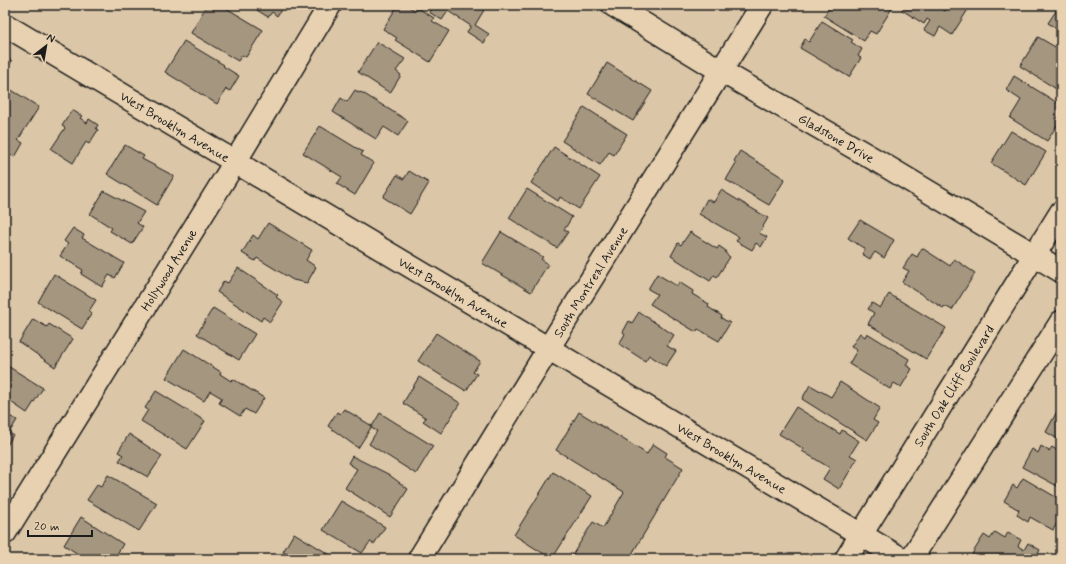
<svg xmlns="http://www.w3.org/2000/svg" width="1066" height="564" viewBox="0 0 1066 564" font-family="Mynerve,sans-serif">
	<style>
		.building { fill: #a59680; stroke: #1c1c1c }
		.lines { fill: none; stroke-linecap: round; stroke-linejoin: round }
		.minor-casing { stroke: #1c1c1c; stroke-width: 25 }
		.tertiary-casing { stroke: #1c1c1c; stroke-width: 25 }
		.minor { stroke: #e7d1b0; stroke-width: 22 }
		.tertiary { stroke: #e7d1b0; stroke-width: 22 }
		.labels { text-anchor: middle; stroke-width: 3; stroke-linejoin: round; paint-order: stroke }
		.street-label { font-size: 13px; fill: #1c1c1c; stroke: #e7d1b0 }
	</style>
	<rect width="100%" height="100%" fill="#dbc6a7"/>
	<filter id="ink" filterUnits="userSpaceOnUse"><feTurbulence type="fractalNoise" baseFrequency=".025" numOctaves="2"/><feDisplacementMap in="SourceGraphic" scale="8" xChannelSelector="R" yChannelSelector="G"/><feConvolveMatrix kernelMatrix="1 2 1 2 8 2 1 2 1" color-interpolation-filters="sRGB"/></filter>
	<g filter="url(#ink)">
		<!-- building -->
		<g class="building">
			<path d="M207 5H221L263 30 246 57 242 55 238 61 191 33Z"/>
			<path d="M249 5H284L277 16 272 12 268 17Z"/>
			<path d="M398 5H406L416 11 418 8 434 18 432 21 449 31 430 62 395 40 397 38 383 29Z"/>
			<path d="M433 5H476L484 10 475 25 489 34 484 43 467 32 471 26 448 11 442 20 429 12Z"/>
			<path d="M831 5H894L876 34 870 31 864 41 824 16Z"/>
			<path d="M903 5H937L945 11 949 5H958L967 11 952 35 940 27 935 36 924 30 930 21 927 19 924 24 902 10 905 6Z"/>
			<path d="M1060 5H1061V32L1048 23Z"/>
			<path d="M822 21 853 40 851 42 862 49 858 56 861 58 849 77 800 48 805 39 809 42Z"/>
			<path d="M1038 37 1057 48 1059 46 1061 47V92L1020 66Z"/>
			<path d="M184 41 224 65 223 66 239 76 230 91 226 89 217 104 165 72Z"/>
			<path d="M377 42 405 59 396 71 401 75 390 93 358 72Z"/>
			<path d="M5 57 12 61 5 71Z"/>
			<path d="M607 63 652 91 633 121 588 94Z"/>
			<path d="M1014 76 1061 105V119L1047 141 1010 118 1021 100 1006 90Z"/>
			<path d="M5 86 39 107 18 140 23 143 15 157 11 155 5 164Z"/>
			<path d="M355 90 360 93 361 92 408 121 398 136 384 127 376 139 333 112 341 98 347 102Z"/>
			<path d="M584 107 627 134 614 155 609 152 600 165 562 141Z"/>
			<path d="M72 110 82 116 80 118 87 123 89 119 98 125 96 128 98 130 89 144 86 142 73 163 51 149 65 128 62 126Z"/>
			<path d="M320 126 363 152 361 155 374 163 355 195 337 184 342 177 303 153Z"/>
			<path d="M1011 131 1046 152 1026 185 991 163Z"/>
			<path d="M125 145 144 156 142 159 174 176 157 205 107 174Z"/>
			<path d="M554 147 600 177 579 209 560 197 558 201 531 183Z"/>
			<path d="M740 151 785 179 769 205 726 180 736 163 734 161Z"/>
			<path d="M409 171 429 183 410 214 383 197 397 175 404 179Z"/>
			<path d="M527 189 572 217 564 230 568 232 557 248 509 218Z"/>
			<path d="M721 190 768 218 759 233 767 237 761 247 756 243 752 250 736 241 739 237 699 214 707 199 714 202Z"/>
			<path d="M104 191 144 212 137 223 143 227 132 244 110 231 112 228 90 214Z"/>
			<path d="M860 220 894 240 884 258 875 252 870 259 862 254 865 249 848 238Z"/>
			<path d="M268 223 312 250 306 260 316 267 307 283 293 280 257 258 255 261 242 253 253 235 258 239Z"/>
			<path d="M73 228 84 235 82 238 124 263 115 278 109 275 102 287 81 274 83 270 60 256 68 244 64 241Z"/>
			<path d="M501 232 543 257 541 259 548 264 531 292 482 263Z"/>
			<path d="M690 232 717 249 719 246 726 251 725 253 730 257 717 277 714 275 710 281 671 256 678 243 681 245Z"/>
			<path d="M922 248 950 266 954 259 975 273 952 310 945 306 943 308 902 282 909 271 903 268 912 254 917 257Z"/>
			<path d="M238 268 278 295 276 297 283 302 270 322 263 317 261 321 217 292 224 281 228 283Z"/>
			<path d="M54 274 96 300 89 311 92 313 82 329 38 302Z"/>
			<path d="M657 274 677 286 679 282 693 291 692 294 709 304 708 307 722 316 721 318 730 323 719 341 698 329 696 332 650 304 657 294 648 289Z"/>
			<path d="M889 294 946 328 926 359 868 324 874 313 868 309 872 303 880 308Z"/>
			<path d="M213 308 255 334 239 360 197 334Z"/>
			<path d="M639 312 674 335 667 346 676 351 666 366 649 355 645 361 619 344 625 334 623 332 629 321 632 323Z"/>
			<path d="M33 319 47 327 49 324 73 339 55 367 19 342Z"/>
			<path d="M436 333 480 361 473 372 477 374 466 391 418 361Z"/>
			<path d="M860 333 865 337 867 333 909 359 906 365 912 369 901 387 894 383 890 389 849 364 857 350 851 347Z"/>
			<path d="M184 349 221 372 220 374 231 381 233 379 264 398 254 414 245 409 240 416 219 403 222 398 210 391 204 401 166 378Z"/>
			<path d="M6 365 43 388 27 413 5 398V368Z"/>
			<path d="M419 377 460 403 441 433 423 421 426 418 403 403Z"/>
			<path d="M840 382 880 408 873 420 878 423 867 440 802 399 810 385 831 397Z"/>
			<path d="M156 391 205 421 187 449 141 421 148 410 145 408Z"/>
			<path d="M1061 404V441L1046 432Z"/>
			<path d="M796 407 840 434 842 430 859 441 850 455 857 459 839 489 823 479 830 468 802 451 804 449 779 434Z"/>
			<path d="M344 409 372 426 358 448 328 426 337 412 340 414Z"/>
			<path d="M579 412 647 454 653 444 667 453 665 457 683 468 629 559H574L571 557 593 522 603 528 624 492 556 450Z"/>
			<path d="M380 413 433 446 416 474 369 444 377 431 371 428Z"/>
			<path d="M5 414 17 420 9 433 13 435 5 449Z"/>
			<path d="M129 434 162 456 148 477 119 461 123 455 118 452Z"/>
			<path d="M1041 446 1049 451 1052 447 1060 452 1059 454 1061 455V488L1022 467 1032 449 1038 453Z"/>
			<path d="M352 456 388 474 408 489 390 517 345 488 357 469 348 463Z"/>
			<path d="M553 472 592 496 552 559 514 535Z"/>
			<path d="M108 475 157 503 139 531 87 500 97 485 101 487Z"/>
			<path d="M1023 478 1061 500V516L1053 530 1030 517 1028 522 1017 515 1019 510 1004 501 1013 485 1017 488Z"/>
			<path d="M341 501 385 527 374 544 370 542 362 553 323 530Z"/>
			<path d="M81 517 123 544 114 559H86L64 545Z"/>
			<path d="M995 532 1005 538 1008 532 1021 540 1018 546 1024 550 1028 543 1040 550 1035 559H980L972 554 984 535 990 539Z"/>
			<path d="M294 533 337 559H295L283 552Z"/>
		</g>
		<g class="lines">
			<!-- minor casing -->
			<g class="minor-casing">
				<g id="minor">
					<path id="s1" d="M613 5 721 71 879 162 1061 271"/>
					<path id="s2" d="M5 25 902 559"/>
					<path id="s3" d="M5 533 235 162 330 5"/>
					<path id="s4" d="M419 559 566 320 762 5"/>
				</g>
			</g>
			<!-- tertiary casing -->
			<g class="tertiary-casing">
				<g id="tertiary">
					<path id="s5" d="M846 559 1061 212"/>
					<path d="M911 559 1061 322"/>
				</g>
			</g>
			<!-- minor -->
			<use href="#minor" class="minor"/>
			<!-- tertiary -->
			<use href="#tertiary" class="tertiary"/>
		</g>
	</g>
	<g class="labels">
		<!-- street labels -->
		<g class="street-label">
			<text dy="5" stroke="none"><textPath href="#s2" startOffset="198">West Brooklyn Avenue</textPath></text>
			<text dy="5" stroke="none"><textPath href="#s1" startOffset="260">Gladstone Drive</textPath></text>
			<text dy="5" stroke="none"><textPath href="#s3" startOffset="310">Hollywood Avenue</textPath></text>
			<text dy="5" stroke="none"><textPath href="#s4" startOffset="326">South Montreal Avenue</textPath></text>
			<text dy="5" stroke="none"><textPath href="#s2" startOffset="522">West Brooklyn Avenue</textPath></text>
			<text dy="5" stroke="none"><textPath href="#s5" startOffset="204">South Oak Cliff Boulevard</textPath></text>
			<text dy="5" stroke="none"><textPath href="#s2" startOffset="846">West Brooklyn Avenue</textPath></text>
		</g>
	</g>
	<!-- margin -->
	<rect width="1066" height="564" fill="none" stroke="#e7d1b0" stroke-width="20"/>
	<rect x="10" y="10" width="1046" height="544" fill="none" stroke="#1c1c1c" stroke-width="1.5" filter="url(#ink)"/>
	<!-- north arrow -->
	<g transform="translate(46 46) rotate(31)" stroke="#e7d1b0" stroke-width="3" paint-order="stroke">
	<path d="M0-3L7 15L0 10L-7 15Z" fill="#1c1c1c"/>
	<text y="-6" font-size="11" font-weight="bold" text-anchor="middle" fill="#1c1c1c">N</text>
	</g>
	<!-- scale -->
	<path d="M28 530v6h64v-6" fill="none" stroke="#1c1c1c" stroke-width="2"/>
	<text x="34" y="530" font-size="12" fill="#1c1c1c" stroke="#e7d1b0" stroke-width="3" paint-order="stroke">20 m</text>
</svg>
